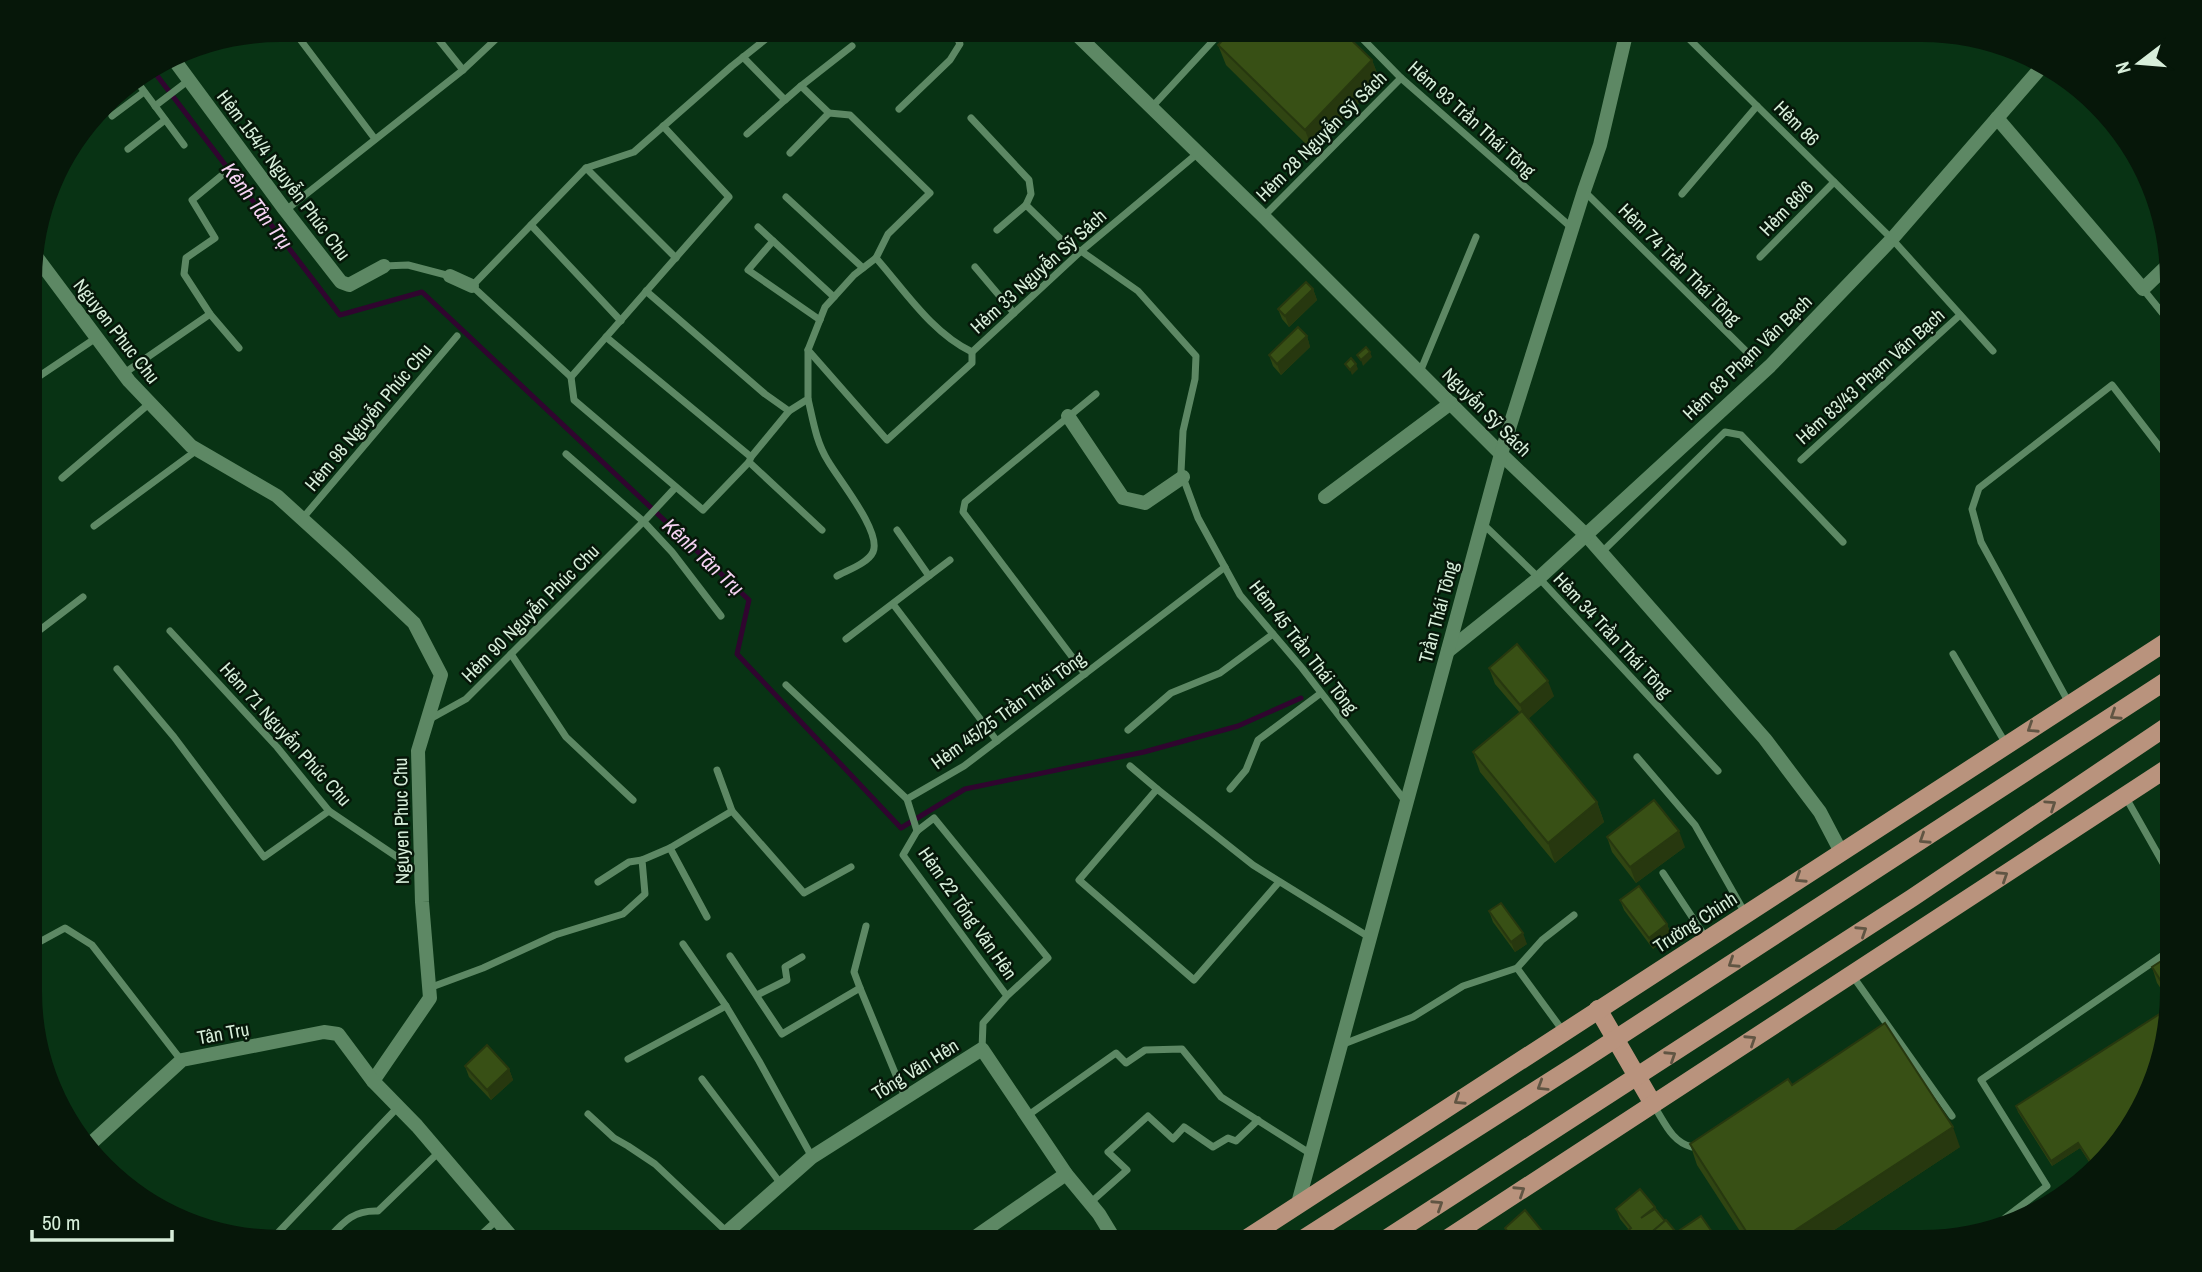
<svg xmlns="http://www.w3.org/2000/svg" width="2202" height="1272" viewBox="0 0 2202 1272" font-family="'Archivo Narrow',sans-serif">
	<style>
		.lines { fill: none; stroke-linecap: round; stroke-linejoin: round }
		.stream { stroke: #30052f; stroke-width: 5 }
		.service { stroke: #5d8864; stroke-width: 7 }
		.minor { stroke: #5d8864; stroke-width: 14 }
		.primary { stroke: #b9937d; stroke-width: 18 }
		.wall { fill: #304512 }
		.shaded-wall { fill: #27380f }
		.building { fill: #385015; stroke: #27380f; stroke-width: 2 }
		.oneway { stroke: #605543 }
		.labels { text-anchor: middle; stroke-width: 5; stroke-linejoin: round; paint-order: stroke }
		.street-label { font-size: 19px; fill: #d7eeda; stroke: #061709 }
		.water-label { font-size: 21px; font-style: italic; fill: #f7d4f4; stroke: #061709 }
	</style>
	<rect width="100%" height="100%" fill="#083314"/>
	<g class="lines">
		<!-- stream -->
		<path class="stream" d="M152 69 340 315 422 292 749 600 737 654 901 828 965 789 1144 752 1238 726 1301 698"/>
		<!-- service -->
		<g class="service">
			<path d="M293 30 375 139"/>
			<path d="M431 30 463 70"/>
			<path d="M861 30 863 31 864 30"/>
			<path d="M1354 30 1401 78 1572 228"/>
			<path d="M1680 30 1892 239 1993 351"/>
			<path d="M135 79 184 145"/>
			<path d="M801 86 852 46"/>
			<path d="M155 106 189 80"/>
			<path d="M1151 108 1223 30"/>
			<path d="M899 109 950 60 960 44 954 30"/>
			<path d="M112 116 144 92"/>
			<path d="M971 118 1029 180 1031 194 1026 205"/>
			<path d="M747 134 785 100"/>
			<path d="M128 149 165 120"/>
			<path d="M790 153 829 113"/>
			<path d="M586 168 676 258"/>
			<path d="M221 176 192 200 215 238 186 258 184 274 210 314 239 348"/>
			<path d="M1584 191 1754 359"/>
			<path d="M1682 194 1757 106"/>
			<path d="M786 197 863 268"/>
			<path d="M286 210 463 70 496 39"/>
			<path d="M1264 216 1401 78"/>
			<path d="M531 225 621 321"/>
			<path d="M758 227 834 297"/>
			<path d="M997 230 1026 205 1070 248 1081 251 1138 291 1196 356 1195 379 1183 431 1181 472 1198 518 1240 595 1302 668 1406 802"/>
			<path d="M773 241 748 270 820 320"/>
			<path d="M1760 257 1834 182"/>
			<path d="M876 258C905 291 932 333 972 352L1081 251 1198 153"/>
			<path d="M384 266 408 265 450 276"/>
			<path d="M975 267 1014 313"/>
			<path d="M2143 289 2172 325"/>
			<path d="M646 291 765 394 789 411"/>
			<path d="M606 337 751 457"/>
			<path d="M808 350 887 440 972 363V352"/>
			<path d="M1420 372 1476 237"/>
			<path d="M123 374 210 314"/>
			<path d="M571 377 574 400 703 510 749 462 751 457 789 411 808 399V350L825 307 854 275 876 258 888 234 930 193 850 115 829 113 801 86 785 100 743 57"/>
			<path d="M571 377 472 286 586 168 634 152 732 66 777 30"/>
			<path d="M571 377 729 197 663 126"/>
			<path d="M32 381 96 338"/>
			<path d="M808 399C813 420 816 442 828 461 839 480 882 532 873 552 868 563 848 570 837 576"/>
			<path d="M32 423V424"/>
			<path d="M566 454 644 522 672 552 721 616"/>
			<path d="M1801 460 1960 315"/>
			<path d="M749 462 822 530"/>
			<path d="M62 478 150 403"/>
			<path d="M302 519 457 336"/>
			<path d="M1482 523 1539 578 1718 771"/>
			<path d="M94 526 197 450"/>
			<path d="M897 530 929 576"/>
			<path d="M1602 552 1725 432 1741 435 1843 542"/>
			<path d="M893 604 997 741"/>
			<path d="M170 631 277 747 329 811 421 873"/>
			<path d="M32 636 83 597"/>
			<path d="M846 639 950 560"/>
			<path d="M511 654 566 737 633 800"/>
			<path d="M1953 654 2006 744"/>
			<path d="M117 669 174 737 264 857 329 811"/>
			<path d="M1085 674 963 512 965 502 1096 394"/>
			<path d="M786 685 907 799 964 766 1225 567"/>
			<path d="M2069 703 1981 542 1972 509 1979 488 2112 385 2172 463"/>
			<path d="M430 719 466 699 647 518 675 488"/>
			<path d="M1128 730 1171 693 1220 673 1273 634"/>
			<path d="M1637 757 1695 825 1745 913"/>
			<path d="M1130 766 1157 789"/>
			<path d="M717 770 732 811"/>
			<path d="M1230 789 1246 770 1258 740 1321 693"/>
			<path d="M2125 796 2172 879"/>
			<path d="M907 799 917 831"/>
			<path d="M670 848 707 917"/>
			<path d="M1663 873 1706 938"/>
			<path d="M598 882 629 862 642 860"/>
			<path d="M1279 882 1194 980 1079 880 1157 789 1253 865 1369 937"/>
			<path d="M683 944 726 1006 759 1061 812 1157"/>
			<path d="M32 946 65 928 92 945 181 1060"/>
			<path d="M730 956 782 1034 860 988 905 1097"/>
			<path d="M1517 968 1563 1031"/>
			<path d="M1852 975 1952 1116"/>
			<path d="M429 988 483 968 555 935 623 914 645 894 642 860 670 848 732 811 804 893 851 867"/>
			<path d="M860 988 854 972 866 926"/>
			<path d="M757 995 787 980 785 967 802 957"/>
			<path d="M1341 1045 1413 1017 1463 986 1517 968 1542 940 1574 915"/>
			<path d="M982 1049 983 1023 1007 996 903 855 917 831 934 818 1048 958 1007 996"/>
			<path d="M628 1059 726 1006"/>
			<path d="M702 1079 781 1184"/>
			<path d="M1654 1106C1665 1123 1672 1142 1692 1147L1698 1145"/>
			<path d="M588 1114 614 1138 628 1146 655 1164 727 1232"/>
			<path d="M1027 1116 1116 1053 1126 1063 1145 1050 1182 1049 1221 1097 1311 1154"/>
			<path d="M1090 1203 1127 1170 1108 1152 1148 1116 1173 1139 1184 1127 1213 1147 1228 1138 1236 1141 1258 1120"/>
			<path d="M2007 1221 2005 1218 2047 1186 1981 1080 2172 949"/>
			<path d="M271 1240 398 1107"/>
			<path d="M325 1242C342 1224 351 1210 378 1211L438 1153"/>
			<path d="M473 1242 497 1220"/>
		</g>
		<!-- minor -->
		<g class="minor">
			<path d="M1072 30 1264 217 1501 454 1586 535 1765 739 1820 812 1841 852"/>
			<path d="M172 57 285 210 341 282 349 285 384 266"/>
			<path d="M1997 118 2143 289 2171 262"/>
			<path d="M32 251 129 381 191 446 277 496 342 555 414 623 441 675 418 751 422 902 430 998 373 1081"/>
			<path d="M450 276 472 286"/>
			<path d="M1068 416 1123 498 1145 503 1183 477"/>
			<path d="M1325 497 1451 403"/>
			<path d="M1448 651 1539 578 1770 366 1892 239 2045 63"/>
			<path d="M88 1146 182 1060 324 1032 338 1034 373 1081 417 1126 516 1242"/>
			<path d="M1297 1207 1501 454 1584 191 1600 145 1627 30"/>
			<path d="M719 1242 727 1232 812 1157 982 1049 1066 1174 1099 1214 1116 1242"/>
			<path d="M968 1242 1066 1174"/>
		</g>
		<!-- primary -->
		<g class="primary">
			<path d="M1598 1009 1653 1104"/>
			<path d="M1241 1242 2172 638"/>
			<path d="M1298 1242 1580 1062 2172 677"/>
			<path d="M1381 1242 1912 898 2172 723"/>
			<path d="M1442 1242 2172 765"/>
		</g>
	</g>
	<!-- wall -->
	<g class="wall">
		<path d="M1218 45 1372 60 1380 81 1313 151 1226 65Z"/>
		<path d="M1313 289 1317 300 1289 327 1282 319 1278 309Z"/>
		<path d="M1307 336 1310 347 1281 375 1273 366 1269 355Z"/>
		<path d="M1489 668 1554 696 1528 719 1597 802 1604 822 1555 863 1480 772 1473 752 1520 713 1495 684Z"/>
		<path d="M1607 837 1685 847 1636 883 1612 852Z"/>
		<path d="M1620 900 1667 924 1671 935 1653 949 1624 910Z"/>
		<path d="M1489 911 1527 944 1515 952 1493 922Z"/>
		<path d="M2172 954V1005L2157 983 2152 967Z"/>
		<path d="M465 1066 509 1069 513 1080 491 1100 469 1077Z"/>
		<path d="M1792 1085 1960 1147 1816 1242H1747L1697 1165 1690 1144Z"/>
		<path d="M2016 1106 2139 1118 2091 1165 2080 1148 2052 1166 2018 1112Z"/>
		<path d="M1655 1207 1665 1221 1629 1230 1620 1219 1616 1209Z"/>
		<path d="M1505 1228 1551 1242H1511L1509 1238Z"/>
	</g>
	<!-- shaded-wall -->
	<g class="shaded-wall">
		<path d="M1372 60 1380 81 1313 151 1305 130Z"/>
		<path d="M1313 289 1317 300 1289 327 1285 316Z"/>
		<path d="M1307 336 1310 347 1281 375 1277 364Z"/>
		<path d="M1370 352 1372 357 1363 366 1361 360Z"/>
		<path d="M1356 364 1358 369 1352 375 1350 370Z"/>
		<path d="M1548 681 1554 696 1526 721 1520 705Z"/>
		<path d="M1597 802 1604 822 1555 863 1548 843Z"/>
		<path d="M1679 831 1685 847 1636 883 1630 867Z"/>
		<path d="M1667 924 1671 935 1653 949 1649 938Z"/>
		<path d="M1523 933 1527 944 1515 952 1511 942Z"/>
		<path d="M2172 985V1004L2166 989Z"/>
		<path d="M509 1069 513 1080 491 1100 487 1090Z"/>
		<path d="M1953 1127 1960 1147 1816 1242H1777Z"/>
		<path d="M2078 1143 2080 1148 2052 1166 2051 1161Z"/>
	</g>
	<!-- building -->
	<g class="building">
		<path d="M1232 30H1341L1372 60 1305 130 1218 45Z"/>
		<path d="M1306 282 1313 289 1285 316 1278 309Z"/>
		<path d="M1298 327 1307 336 1277 364 1269 355Z"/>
		<path d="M1366 347 1370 352 1361 360 1357 355Z"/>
		<path d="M1351 358 1356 364 1350 370 1345 364Z"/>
		<path d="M1517 644 1548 681 1520 705 1489 668Z"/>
		<path d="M1522 711 1597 802 1548 843 1473 752Z"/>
		<path d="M1654 800 1679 831 1630 867 1607 837Z"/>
		<path d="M1639 886 1667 924 1649 938 1620 900Z"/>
		<path d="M1501 903 1523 933 1511 942 1489 911Z"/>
		<path d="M2172 954V985L2166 989 2152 967Z"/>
		<path d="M2172 1006 2139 1118 2092 1164 2078 1143 2051 1161 2016 1106Z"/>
		<path d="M1885 1023 1953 1127 1777 1242H1753L1690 1144 1788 1079 1792 1085Z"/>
		<path d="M487 1045 509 1069 487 1090 465 1066Z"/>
		<path d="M1640 1189 1655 1207 1641 1218 1655 1209 1665 1221 1640 1242H1614L1631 1228 1616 1209Z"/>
		<path d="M1525 1210 1551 1242H1516L1505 1228Z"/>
		<path d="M1701 1216 1719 1242H1688L1680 1230Z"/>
		<path d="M1666 1220 1684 1242H1640Z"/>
		<path d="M1495 1232 1501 1242 1480 1241Z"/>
	</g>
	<!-- one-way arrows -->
	<defs><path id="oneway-chevron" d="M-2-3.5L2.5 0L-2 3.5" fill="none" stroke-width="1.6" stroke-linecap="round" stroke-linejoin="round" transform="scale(1.75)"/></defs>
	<g class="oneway">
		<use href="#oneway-chevron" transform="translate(2115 715) rotate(147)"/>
		<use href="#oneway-chevron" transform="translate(2032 728) rotate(147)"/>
		<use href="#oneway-chevron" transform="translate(2051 805) rotate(-34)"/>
		<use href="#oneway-chevron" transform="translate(1924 839) rotate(147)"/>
		<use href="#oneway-chevron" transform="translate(2003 876) rotate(-33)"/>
		<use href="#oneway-chevron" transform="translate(1800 878) rotate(147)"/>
		<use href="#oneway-chevron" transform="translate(1862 931) rotate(-33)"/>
		<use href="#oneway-chevron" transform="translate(1733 963) rotate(147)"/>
		<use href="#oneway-chevron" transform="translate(1751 1040) rotate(-33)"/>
		<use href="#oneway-chevron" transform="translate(1671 1056) rotate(-33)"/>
		<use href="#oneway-chevron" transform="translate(1542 1086) rotate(148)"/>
		<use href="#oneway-chevron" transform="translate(1459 1100) rotate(147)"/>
		<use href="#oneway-chevron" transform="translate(1520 1191) rotate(-33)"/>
		<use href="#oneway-chevron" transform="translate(1438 1205) rotate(-33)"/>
	</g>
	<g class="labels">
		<!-- street labels -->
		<g class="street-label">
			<text transform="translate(1472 119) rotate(42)" y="7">Hẻm 93 Trần Thái Tông</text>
			<text transform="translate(1797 123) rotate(45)" y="7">Hẻm 86</text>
			<text transform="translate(1321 136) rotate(-45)" y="7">Hẻm 28 Nguyễn Sỹ Sách</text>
			<text transform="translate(284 175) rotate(53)" y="7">Hẻm 154/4 Nguyễn Phúc Chu</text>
			<text transform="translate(1786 208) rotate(-46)" y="7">Hẻm 86/6</text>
			<text transform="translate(1680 264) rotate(45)" y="7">Hẻm 74 Trần Thái Tông</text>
			<text transform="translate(1038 271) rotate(-42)" y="7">Hẻm 33 Nguyễn Sỹ Sách</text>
			<text transform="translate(117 331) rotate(52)" y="7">Nguyen Phuc Chu</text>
			<text transform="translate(1747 357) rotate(-44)" y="7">Hẻm 83 Phạm Văn Bạch</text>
			<text transform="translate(1870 376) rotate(-42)" y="7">Hẻm 83/43 Phạm Văn Bạch</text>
			<text transform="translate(1487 412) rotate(45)" y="7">Nguyễn Sỹ Sách</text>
			<text transform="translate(368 417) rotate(-50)" y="7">Hẻm 98 Nguyễn Phúc Chu</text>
			<text transform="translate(1438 612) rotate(-75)" y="7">Trần Thái Tông</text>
			<text transform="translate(530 613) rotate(-45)" y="7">Hẻm 90 Nguyễn Phúc Chu</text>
			<text transform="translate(1613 635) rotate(47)" y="7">Hẻm 34 Trần Thái Tông</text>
			<text transform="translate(1304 647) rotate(52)" y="7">Hẻm 45 Trần Thái Tông</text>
			<text transform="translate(1008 710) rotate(-36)" y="7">Hẻm 45/25 Trần Thái Tông</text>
			<text transform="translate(286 734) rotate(48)" y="7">Hẻm 71 Nguyễn Phúc Chu</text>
			<text transform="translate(401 821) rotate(-91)" y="7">Nguyen Phuc Chu</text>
			<text transform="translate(968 913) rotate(55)" y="7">Hẻm 22 Tống Văn Hên</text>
			<text transform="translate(1695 922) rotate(-33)" y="7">Trường Chinh</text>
			<text transform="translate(223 1033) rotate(-10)" y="7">Tân Trụ</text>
			<text transform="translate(915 1069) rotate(-32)" y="7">Tống Văn Hên</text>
		</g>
		<!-- water labels -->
		<g class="water-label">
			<text transform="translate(257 206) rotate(53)" y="7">Kênh Tân Trụ</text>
			<text transform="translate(703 557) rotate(43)" y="7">Kênh Tân Trụ</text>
		</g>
	</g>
	<!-- crop -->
	<path d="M0 0H2202V1272H0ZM280 42H1922A238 238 0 0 1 2160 280V992A238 238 0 0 1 1922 1230H280A238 238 0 0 1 42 992V280A238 238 0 0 1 280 42Z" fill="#061709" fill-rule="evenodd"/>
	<!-- north arrow -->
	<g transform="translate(2139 63) rotate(254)" stroke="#061709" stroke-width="5" paint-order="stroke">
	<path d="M0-5L12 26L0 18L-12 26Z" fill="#d7eeda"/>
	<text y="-10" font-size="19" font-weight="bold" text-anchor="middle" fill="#d7eeda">N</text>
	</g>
	<!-- scale -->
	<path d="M32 1230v10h140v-10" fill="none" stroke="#d7eeda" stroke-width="3.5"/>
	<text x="42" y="1230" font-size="21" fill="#d7eeda" stroke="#061709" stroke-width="5" paint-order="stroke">50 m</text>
</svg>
